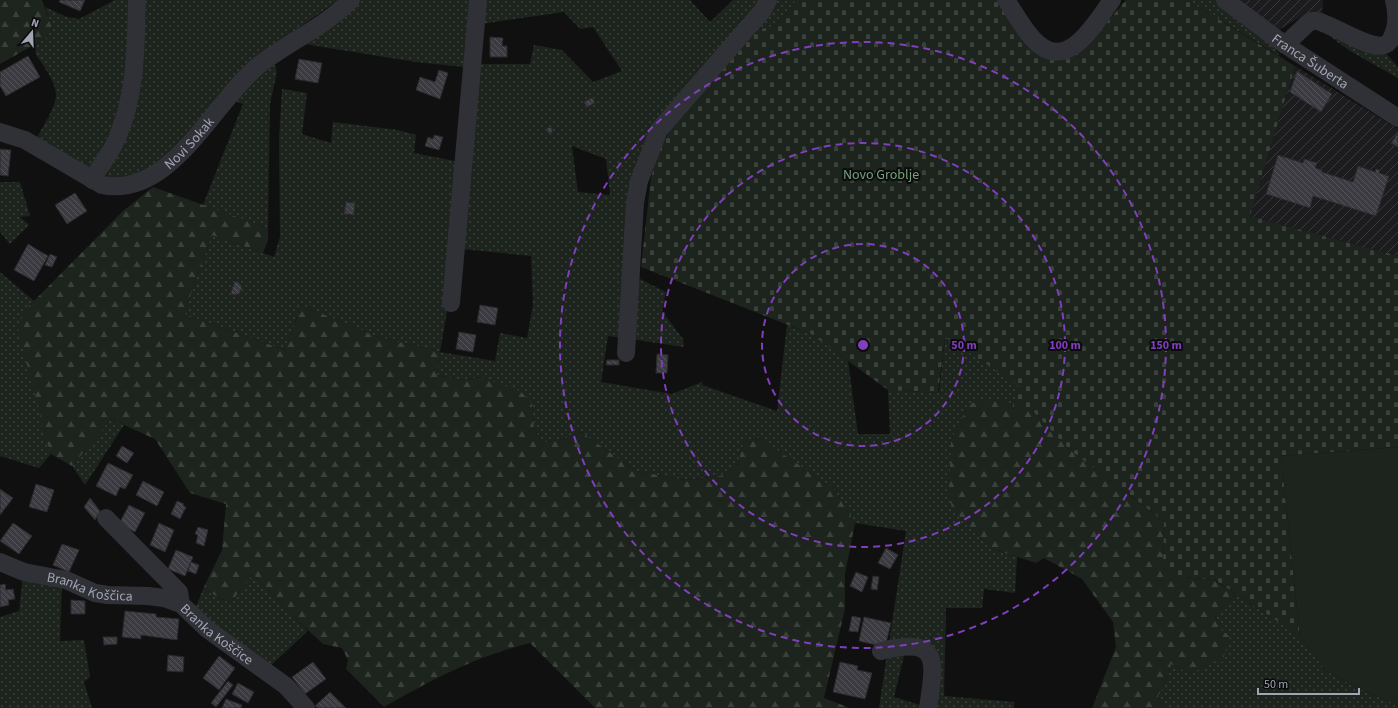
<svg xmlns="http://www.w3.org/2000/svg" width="1398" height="708" viewBox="0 0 1398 708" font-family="'Source Sans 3',sans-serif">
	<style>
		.industrial { fill: url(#industrial-furrows) }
		.grass { fill: url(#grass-dots); fill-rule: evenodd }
		.forest { fill: url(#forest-firs) }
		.cemetery { fill: url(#cemetery-stones) }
		.park { fill: #1c241d }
		.building { fill: url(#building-back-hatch); stroke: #2a292d }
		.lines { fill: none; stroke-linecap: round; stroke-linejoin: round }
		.minor { stroke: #303136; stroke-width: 18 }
		.ring { fill: none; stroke: #813ebd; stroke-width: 2; stroke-dasharray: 7 5 }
		.labels { text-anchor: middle; stroke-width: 4; stroke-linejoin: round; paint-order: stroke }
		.street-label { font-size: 14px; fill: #a0a4b3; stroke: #0b0b0c }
		.park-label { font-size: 14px; fill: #75a07b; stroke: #0b0b0c }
		.centre { fill: #813ebd; stroke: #0b0b0c; stroke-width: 2 }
		.ring-label { font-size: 12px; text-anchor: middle; font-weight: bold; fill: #813ebd; stroke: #0b0b0c; stroke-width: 4; stroke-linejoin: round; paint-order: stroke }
	</style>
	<defs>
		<pattern id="industrial-furrows" width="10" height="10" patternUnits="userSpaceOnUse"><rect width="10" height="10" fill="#1c1c1e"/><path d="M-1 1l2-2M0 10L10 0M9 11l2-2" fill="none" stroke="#3a3a3c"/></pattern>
		<pattern id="grass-dots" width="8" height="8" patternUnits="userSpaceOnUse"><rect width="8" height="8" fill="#1c241d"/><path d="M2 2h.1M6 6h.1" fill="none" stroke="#3a413b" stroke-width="1.8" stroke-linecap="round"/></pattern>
		<pattern id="forest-firs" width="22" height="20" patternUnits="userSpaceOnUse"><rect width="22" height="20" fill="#1c241d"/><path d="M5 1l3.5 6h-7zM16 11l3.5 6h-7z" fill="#3a413b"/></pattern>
		<pattern id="cemetery-stones" width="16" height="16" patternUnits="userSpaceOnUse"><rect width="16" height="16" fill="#1c241d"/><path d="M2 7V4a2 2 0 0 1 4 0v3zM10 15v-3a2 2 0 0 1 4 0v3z" fill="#3a413b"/></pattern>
		<pattern id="building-back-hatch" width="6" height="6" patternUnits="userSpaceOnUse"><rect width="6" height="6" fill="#3b3b41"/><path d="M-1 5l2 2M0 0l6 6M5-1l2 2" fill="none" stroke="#54545a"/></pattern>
	</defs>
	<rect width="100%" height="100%" fill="#101011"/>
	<!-- industrial -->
	<g class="industrial">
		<path d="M1238 0H1323L1322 13 1309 12 1277 31Z"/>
		<path d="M1295 66 1398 129V256L1250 216Z"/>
	</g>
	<!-- grass -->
	<g class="grass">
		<path d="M115 0H132V25L120 110 93 167 87 169 37 138C43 125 56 108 56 94 56 81 38 58 31 47L46 38 52 28 45 7 67 17 79 19Z"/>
		<path d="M146 0H338L271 48 183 142 141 174 121 180 105 178 126 132 134 101 146 17Z"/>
		<path d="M359 0H473L465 67 416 62 298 43Z"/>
		<path d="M484 0H690L710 22 733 0H761L655 128 622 338 608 336 601 382 672 394 702 382V385L777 411 787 325 811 334 848 361 858 434H890L888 390 939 393 945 337 1019 385 1012 410 969 404 951 441 976 532 989 548 1017 557 1015 593 984 589 982 608H946L944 696 1014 702V708H935L938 667 889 642 906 531 855 523 833 488 759 438 744 441 738 464 721 476 685 480 636 471 581 432 567 438 543 443 534 428 532 403 481 377 460 380 437 375 440 352 378 337 301 305 285 350 184 314 212 235 274 257 280 237 279 139 282 89 307 93 302 134 331 143 333 122 398 130 416 135 414 153 455 161 448 306 440 352 495 361 500 333 527 338 533 305 531 256 462 249 476 64H530L534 45 562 50 593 82 622 71 593 27 580 29 564 12 481 24ZM572 146 606 159 610 195 578 192Z"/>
		<path d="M774 0H796L777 25 747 33Z"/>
		<path d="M1187 0H1217L1273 46 1280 56Z"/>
		<path d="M1321 30 1384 51 1398 67V78L1350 51Z"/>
		<path d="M275 65 277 72 270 104 268 228 203 205 243 104 235 101 268 66Z"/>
		<path d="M0 182H20L30 216 20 217 29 225 10 244 0 232Z"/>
		<path d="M0 272 34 301 24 311 43 429 51 454 39 468 0 456Z"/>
		<path d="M634 276 666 292 662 311 683 339 684 347 630 339Z"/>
		<path d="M111 419 124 425 85 485 72 466Z"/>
		<path d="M253 574 287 611 308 631 269 667 195 609 203 589 230 603Z"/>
		<path d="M23 576 62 583 60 641 84 640 90 677 84 682 92 708H0V617L19 611Z"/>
		<path d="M1236 594 1300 636 1326 671 1360 689 1398 705V708H1164L1158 696 1165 685 1171 664 1191 674 1207 664 1219 628 1215 615Z"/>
		<path d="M905 652 894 697 920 705V708H879L887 654Z"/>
	</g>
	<!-- forest -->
	<g class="forest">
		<path d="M0 0H42L52 28 46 38 0 64Z"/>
		<path d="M153 187 268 228V240L263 253 212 235 184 314 285 350 301 305 378 337 440 352 437 375 460 380 481 377 520 391 532 403 534 428 543 443 567 438 581 432 636 471 685 480 721 476 738 464 744 441 759 438 833 488 855 523 845 574V609L824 698 850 708H595L530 643C475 657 433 679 384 707L346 669 348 660 342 648 323 644 287 611 253 574 230 603 203 589 222 550 226 504 190 493 155 439 111 419 72 466 51 454 42 429 39 409 18 331 24 311 123 211Z"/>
		<path d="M986 399 1003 400 1012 410H1032L1069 449 1164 521 1163 567 1174 576 1214 580 1236 594 1215 615 1219 628 1230 637 1222 662 1207 664 1191 674 1171 664 1165 685 1158 696 1164 708H1092L1116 647 1113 622 1082 579 1044 558 1036 563 989 548 976 532 952 509 949 492 951 441 969 404Z"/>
	</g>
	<!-- cemetery -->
	<path class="cemetery" d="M796 0H998L1032 44 1090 42 1126 0H1187L1295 66 1250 216 1398 256V447L1281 456 1300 636 1215 580 1174 576 1163 567 1164 521 1069 449 1032 410H1012L1018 385 945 337 938 393 888 390 811 334 641 267 651 177 660 149 674 123 747 33 777 25Z"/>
	<!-- park -->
	<path class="park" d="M1398 447V705L1360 689 1326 671 1300 636 1281 456Z"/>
	<!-- building -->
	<g class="building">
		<path d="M60 0H85L80 11 59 2Z"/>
		<path d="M490 37 503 38 502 46H507V57H490Z"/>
		<path d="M28 56 40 77 6 96 0 86V72Z"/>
		<path d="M299 59 322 63 318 83 295 79Z"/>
		<path d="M439 70 448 73 440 99 416 90 420 77 435 82Z"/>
		<path d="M1297 71 1332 94 1321 112 1290 92Z"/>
		<path d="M592 98 595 103 587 107 584 102Z"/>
		<path d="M552 127V133H548L547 128Z"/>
		<path d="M1397 134H1398V147L1391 143Z"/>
		<path d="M434 135 443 137 439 150 425 146 428 137 433 139Z"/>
		<path d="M0 149 11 150 8 176 0 175Z"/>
		<path d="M1278 155 1303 163 1304 159 1317 163 1315 168 1322 170V172L1353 182 1358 166 1375 172 1376 169 1380 170 1379 173 1389 176 1376 216 1313 196 1310 208 1266 194Z"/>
		<path d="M75 193 87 211 67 224 55 205Z"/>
		<path d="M346 202 355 203 354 215 344 214Z"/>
		<path d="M28 244 48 256 34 281 14 270Z"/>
		<path d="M50 254 57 257 52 267 45 265Z"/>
		<path d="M237 281 242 287 239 294 233 295 231 292 234 284Z"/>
		<path d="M480 305 498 308 495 325 477 322Z"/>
		<path d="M459 332 476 335 473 352 456 349Z"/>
		<path d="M657 354 668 355 667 373H656Z"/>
		<path d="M607 360H619V365H606Z"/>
		<path d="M122 446 134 453 127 463 116 456Z"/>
		<path d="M108 463 133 475 125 489 120 487 116 496 96 486Z"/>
		<path d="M143 481 164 492 157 506 136 495Z"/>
		<path d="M36 484 54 490 47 512 29 507Z"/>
		<path d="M0 489 13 498 0 515Z"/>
		<path d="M90 498 100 511 95 520 84 507Z"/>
		<path d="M177 501 184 504 183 506 186 507 180 519 171 514Z"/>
		<path d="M129 505 145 513 135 532 119 524Z"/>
		<path d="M13 523 32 536 19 554 0 541Z"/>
		<path d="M159 523 174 530 165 552 150 545Z"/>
		<path d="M198 527 208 530 204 546 196 543 198 535 195 534Z"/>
		<path d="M62 544 79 550 69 572 53 565Z"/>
		<path d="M886 548 898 555 890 569 878 563Z"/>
		<path d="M176 550 193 557 185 576 168 569Z"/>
		<path d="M191 562 199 565 196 574 188 571Z"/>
		<path d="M856 572 868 577 862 592 850 586Z"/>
		<path d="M873 576 879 577 877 590 871 589Z"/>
		<path d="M5 584 6 590 13 589 15 599 8 600 9 605 0 607V585Z"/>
		<path d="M71 600 85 601V614H71Z"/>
		<path d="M125 611 156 614V617L179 619 177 640 141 635V639L122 637Z"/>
		<path d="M852 616 861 618 858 632 849 631Z"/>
		<path d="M864 617 891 623 885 647 859 641Z"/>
		<path d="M103 637H117V644L104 645Z"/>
		<path d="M168 655 184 657 183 672 167 671Z"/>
		<path d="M219 656 235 668 219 690 203 678Z"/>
		<path d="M313 662 326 679 305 694 292 677Z"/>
		<path d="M840 662 858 666 857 670 872 673 865 699 833 692Z"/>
		<path d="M228 681 233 685 216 707 211 703Z"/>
		<path d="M238 683 254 692 248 703 232 694Z"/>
		<path d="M330 692 346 708H318L315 706Z"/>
		<path d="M226 699 242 705 241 708H222Z"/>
	</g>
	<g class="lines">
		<!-- minor -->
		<g class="minor">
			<path d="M1006 0C1015 13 1023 29 1034 40 1067 75 1095 23 1112 0"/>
			<path id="s1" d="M1225 0 1281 42 1398 118"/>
			<path d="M1285 45 1307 24 1311 21H1317C1334 25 1369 50 1384 45 1388 44 1391 40 1392 37 1398 25 1397 12 1394 0"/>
			<path id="s2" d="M0 132 25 140 102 185C171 199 214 101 259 65 289 42 324 27 351 0"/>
			<path d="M92 180C100 166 111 153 117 138 136 96 136 45 137 0"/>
			<path d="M451 303 478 0"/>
			<path d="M626 353 635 203 639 181 659 130 763 10 768 0"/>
			<path d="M106 518 179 592 181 604"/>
			<path id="s3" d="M0 562 24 572 66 580 95 593 108 595 148 596 164 598 181 604 207 629 286 686 306 708"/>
			<path d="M881 651C941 636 935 661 928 708"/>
		</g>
	</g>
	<!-- distance rings -->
	<g class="ring">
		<circle cx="863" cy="345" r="101"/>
		<circle cx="863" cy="345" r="202"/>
		<circle cx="863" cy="345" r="303"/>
	</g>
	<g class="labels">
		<!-- street labels -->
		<g class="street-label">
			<text dy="5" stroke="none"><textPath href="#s1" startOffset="105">Franca Šuberta</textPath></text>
			<text dy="5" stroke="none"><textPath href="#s2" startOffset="217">Novi Sokak</textPath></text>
			<text dy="5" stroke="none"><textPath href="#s3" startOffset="94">Branka Koščica</textPath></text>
			<text dy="5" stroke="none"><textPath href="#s3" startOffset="235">Branka Koščice</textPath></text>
		</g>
		<!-- park labels -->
		<g class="park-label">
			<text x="881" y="179">Novo Groblje</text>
		</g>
	</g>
	<circle cx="863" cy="345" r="6" class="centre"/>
	<g class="ring-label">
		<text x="964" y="349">50 m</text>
		<text x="1065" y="349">100 m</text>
		<text x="1166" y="349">150 m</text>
	</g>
	<!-- north arrow -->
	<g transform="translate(32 32) rotate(19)" stroke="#0b0b0c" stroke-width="3" paint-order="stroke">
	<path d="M0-3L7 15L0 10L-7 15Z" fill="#a0a4b3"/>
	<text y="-6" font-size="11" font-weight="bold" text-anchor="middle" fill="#a0a4b3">N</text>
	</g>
	<!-- scale -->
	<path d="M1258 688v6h101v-6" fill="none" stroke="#a0a4b3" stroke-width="2"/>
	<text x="1264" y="688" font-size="12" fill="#a0a4b3" stroke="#0b0b0c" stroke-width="3" paint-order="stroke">50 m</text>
</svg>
